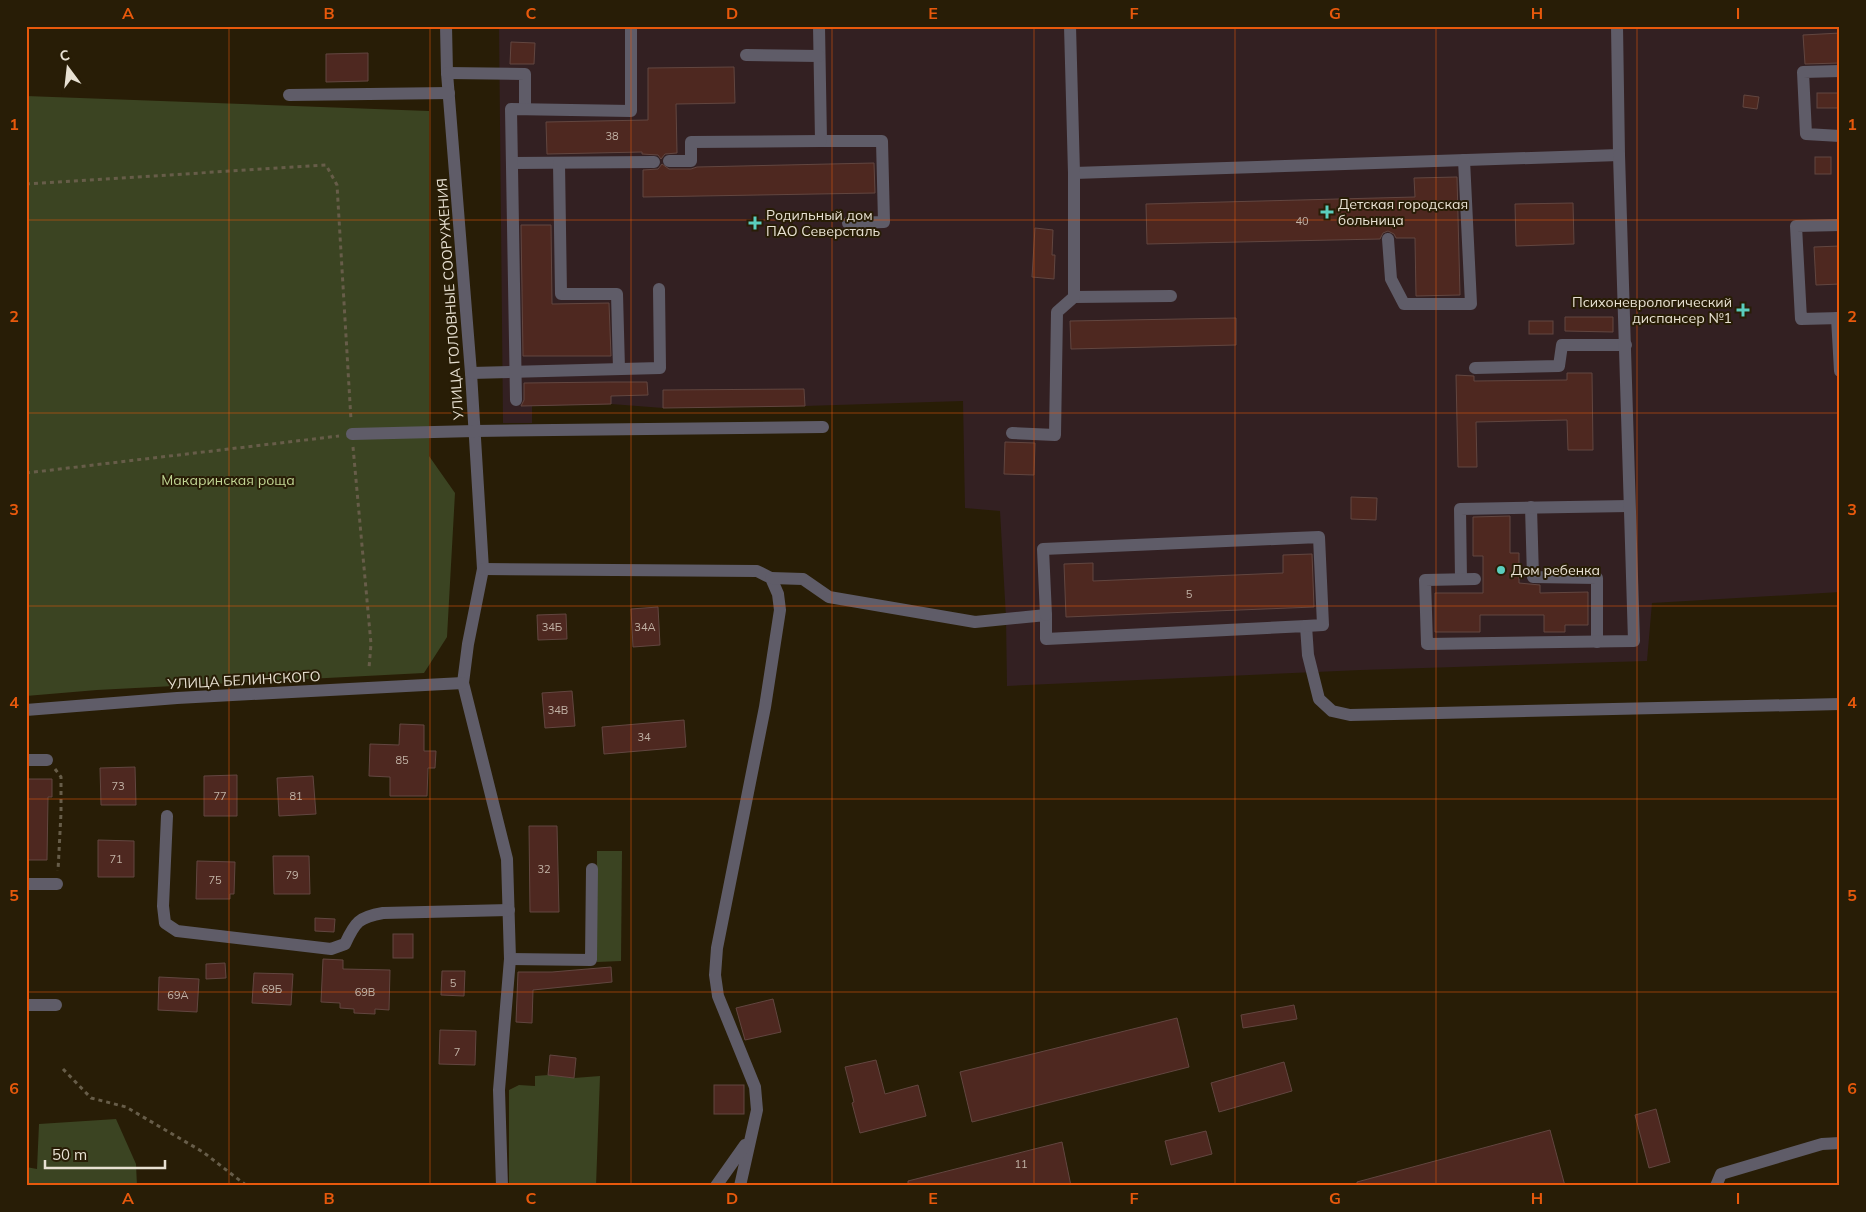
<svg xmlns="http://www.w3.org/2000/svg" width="1866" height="1212" viewBox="0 0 1866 1212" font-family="Mulish,sans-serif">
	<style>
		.medical { fill: #332022 }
		.green { fill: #3b4422 }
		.building { fill: #4e2820; stroke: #624640 }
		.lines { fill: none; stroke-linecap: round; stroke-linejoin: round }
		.path { stroke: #675d49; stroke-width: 3; stroke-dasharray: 4 4; stroke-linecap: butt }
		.minor { stroke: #5f5c68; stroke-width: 12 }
		.grid { fill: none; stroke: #e8590c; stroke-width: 1; stroke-opacity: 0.55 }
		.poi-dot { fill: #5acebd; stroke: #281d06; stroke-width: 2 }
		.labels { text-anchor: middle; stroke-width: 4; stroke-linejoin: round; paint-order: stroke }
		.number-label { font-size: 11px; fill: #c2b3a6 }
		.poi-label { font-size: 14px; fill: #e8e1d3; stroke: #281d06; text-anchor: start }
		.street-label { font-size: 14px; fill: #e8e1d3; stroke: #281d06 }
		.park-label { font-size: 14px; fill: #c0d493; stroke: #281d06 }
		.neatline { fill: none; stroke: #e8590c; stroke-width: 2 }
		.grid-label { font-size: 16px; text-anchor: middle; font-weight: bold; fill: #e8590c }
	</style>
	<rect width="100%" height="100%" fill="#281d06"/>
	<!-- medical -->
	<path class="medical" d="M499 26H1778L1840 28V592L1652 603 1647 661 1361 670 1007 686 1006 618 1000 511 965 508 963 401 805 406 803 389 663 390V408L611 404 532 406V423H503Z"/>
	<!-- green -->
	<g class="green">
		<path d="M26 96 429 111V456L455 493 447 637 424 673 97 690 26 696Z"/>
		<path d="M597 851H622L621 961 597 962Z"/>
		<path d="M548 1075 574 1078 600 1076 596 1186H509V1090L519 1085 535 1086V1076Z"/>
		<path d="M116 1119 136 1164 137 1186H26V1167L37 1169 39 1124Z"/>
	</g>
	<!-- building -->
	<g class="building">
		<path d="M1840 33V63L1805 64 1803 35Z"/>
		<path d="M511 42 535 43 534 64H510Z"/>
		<path d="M368 53V81L326 82V54Z"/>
		<path d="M734 67 735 103 676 104 677 153 665 154 661 159 658 155 642 154V152L547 154 546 122 648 120V68Z"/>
		<rect x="1817" y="93" width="23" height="15"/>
		<path d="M1744 95 1759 97 1757 109 1743 107Z"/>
		<rect x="1815" y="157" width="16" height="17"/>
		<path d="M874 163 875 193 643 197V170L658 169 662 164 669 169H691L697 167Z"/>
		<path d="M1457 177 1460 295 1416 296 1415 238H1396L1394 234 1388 231 1383 233 1380 239 1147 244 1146 204 1415 197 1414 178Z"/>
		<path d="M1573 203 1574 244 1516 246 1515 204Z"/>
		<path d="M521 225H551L552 304 609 303 611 356H523Z"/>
		<path d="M1035 228 1053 230 1052 255H1055L1054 279 1032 277Z"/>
		<path d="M1840 246V284L1816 285 1814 247Z"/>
		<path d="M1565 317H1613V332L1565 331Z"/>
		<path d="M1236 318V345L1071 349 1070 321Z"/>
		<rect x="1529" y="321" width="24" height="13"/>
		<path d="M1567 373H1592L1593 450H1568L1567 420 1476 422 1477 467H1458L1456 375 1474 376V381L1567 380Z"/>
		<path d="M611 382H647L648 395 611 396V404L521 406 524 400V383Z"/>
		<path d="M804 389 805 406 663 408V390Z"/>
		<path d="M1005 442 1035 443 1034 475 1004 474Z"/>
		<path d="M1351 497 1377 498 1376 520 1351 519Z"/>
		<path d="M1510 516V553H1519V583L1540 585V593L1588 592V625H1565V632H1544V615H1480V632H1435V593H1483V556H1473V517Z"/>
		<path d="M1312 554 1314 607 1066 617 1064 564 1093 563V581L1283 573V555Z"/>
		<path d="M658 607 660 645 633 647 631 609Z"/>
		<path d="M566 614 567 639 538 640 537 615Z"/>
		<path d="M572 691 575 726 545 728 542 693Z"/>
		<path d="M684 720 686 747 604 754 602 727Z"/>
		<path d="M400 724 424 725V751H436L435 768H428L427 796H390V777L369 776 370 744 399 745Z"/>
		<path d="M135 767 136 805H101L100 768Z"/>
		<path d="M237 775V816H204V776Z"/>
		<path d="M313 776 316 814 279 816 277 778Z"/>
		<path d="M26 779H52V797H48L47 860H26Z"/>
		<path d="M529 826H557L559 912H530Z"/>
		<path d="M98 840 134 841V877H98Z"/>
		<path d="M273 856H309L310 894H274Z"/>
		<path d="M197 861 235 862 234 894H230V899H196Z"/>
		<path d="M315 918 335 919 334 932 315 931Z"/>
		<rect x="393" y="934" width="20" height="24"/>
		<path d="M323 959 343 960V969L390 970 389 1010 375 1009V1014L354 1013V1009L340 1008V1003L321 1002Z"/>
		<path d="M225 963 226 978 206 979V964Z"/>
		<path d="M611 967 612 982 533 990 532 1023 516 1022 518 972H552Z"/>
		<path d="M442 971H465L464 996 441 995Z"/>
		<path d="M254 973 293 974 291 1005 252 1003Z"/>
		<path d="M159 977 199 979 197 1012 158 1010Z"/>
		<path d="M773 999 781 1032 745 1040 736 1008Z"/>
		<path d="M1294 1005 1297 1019 1243 1028 1241 1015Z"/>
		<path d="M1177 1018 1189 1067 972 1122 960 1072Z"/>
		<path d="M440 1030 476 1031 475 1065 439 1064Z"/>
		<path d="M550 1055 576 1058 574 1078 548 1075Z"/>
		<path d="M876 1060 885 1094 918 1085 926 1116 860 1133 852 1103 854 1102 845 1067Z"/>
		<path d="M1284 1062 1292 1091 1219 1112 1211 1083Z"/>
		<rect x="714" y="1085" width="30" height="29"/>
		<path d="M1656 1109 1670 1162 1649 1168 1635 1115Z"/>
		<path d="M1550 1130 1565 1186H1357V1182Z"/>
		<path d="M1206 1131 1212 1154 1171 1165 1165 1141Z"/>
		<path d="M1062 1142 1071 1186H908V1181Z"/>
	</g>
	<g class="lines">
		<!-- path -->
		<g class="path">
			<path d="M26 184 326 165 337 185 351 420"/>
			<path d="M353 447 371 644 369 668"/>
			<path d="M26 473 339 436"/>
			<path d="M55 769 61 777V813L58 871"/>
			<path d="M63 1069 91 1098 126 1107 203 1152 247 1186"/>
		</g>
		<!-- minor -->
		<g class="minor">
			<path d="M446 26 447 73 471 373 483 569 468 644 463 683 507 859 510 959 499 1090 502 1186"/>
			<path d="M819 26 821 141H882L884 222 848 223"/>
			<path d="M746 55 819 56"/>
			<path d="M447 73 525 74V109"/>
			<path d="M289 95 449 93"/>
			<path d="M1840 136 1806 134 1803 72 1840 71"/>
			<path d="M669 161H691V142L821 141"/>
			<path d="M513 163 654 162"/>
			<path d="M559 163 561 294H617L619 369"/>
			<path d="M1074 173 1619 155 1617 26"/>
			<path d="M1840 225 1796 226 1801 319 1840 318"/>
			<path d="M1388 239 1391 279 1404 304H1471L1464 160"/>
			<path d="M1074 297 1171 296"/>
			<path d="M1837 318 1840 371"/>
			<path d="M1475 368 1559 366 1562 345H1626"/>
			<path d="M471 373 660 368 659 289"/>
			<path d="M516 400 511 109 631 111V26"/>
			<path d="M1012 433 1055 435 1057 312 1074 297V173L1070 26"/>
			<path d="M352 434 475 431 823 427"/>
			<path d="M1531 507 1533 577 1597 578V642"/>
			<path d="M483 569 757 571 771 578 778 594 780 610 765 707 717 948 715 975 718 996 755 1087 757 1110 740 1186"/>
			<path d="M771 578 803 579 829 597 975 622 1046 615V639L1306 626 1308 655 1319 699 1332 711 1350 715 1840 704"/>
			<path d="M1461 579 1460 509 1629 506"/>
			<path d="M1475 579 1425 580 1427 644 1634 641 1619 155"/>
			<path d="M1046 615 1043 549 1319 537 1323 625 1306 626"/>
			<path d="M26 710 177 698 463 683"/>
			<path d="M26 760H47"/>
			<path d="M167 816 163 906 165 923 177 931 331 949 345 944C355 922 359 917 383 913L509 910"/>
			<path d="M26 884H57"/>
			<path d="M510 959 591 960 592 869"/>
			<path d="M26 1005H56"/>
			<path d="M716 1186 745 1145"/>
			<path d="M1716 1186 1721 1174 1822 1144 1840 1143"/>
		</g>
	</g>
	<!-- grid -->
	<path class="grid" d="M229 26V1186M430 26V1186M631 26V1186M832 26V1186M1034 26V1186M1235 26V1186M1436 26V1186M1637 26V1186M26 220H1840M26 413H1840M26 606H1840M26 799H1840M26 992H1840"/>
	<!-- markers -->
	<g class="poi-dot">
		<path d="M1324.5 204.5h5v5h5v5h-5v5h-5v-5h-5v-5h5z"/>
		<path d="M752.5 215.5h5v5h5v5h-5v5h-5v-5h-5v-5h5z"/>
		<path d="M1740.5 302.5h5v5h5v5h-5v5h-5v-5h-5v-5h5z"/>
		<circle cx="1501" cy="570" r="5"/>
	</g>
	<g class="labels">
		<!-- number labels -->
		<g class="number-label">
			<text x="612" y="140">38</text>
			<text x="1302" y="225">40</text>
			<text x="1189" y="598">5</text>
			<text x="552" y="631">34Б</text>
			<text x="645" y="631">34А</text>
			<text x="558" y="714">34В</text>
			<text x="644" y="741">34</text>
			<text x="402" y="764">85</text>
			<text x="118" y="790">73</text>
			<text x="220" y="800">77</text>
			<text x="296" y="800">81</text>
			<text x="116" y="863">71</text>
			<text x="544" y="873">32</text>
			<text x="292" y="879">79</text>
			<text x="215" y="884">75</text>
			<text x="453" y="987">5</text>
			<text x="272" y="993">69Б</text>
			<text x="365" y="996">69В</text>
			<text x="178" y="999">69А</text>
			<text x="457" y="1056">7</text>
			<text x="1021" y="1168">11</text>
		</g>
		<!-- poi labels -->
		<g class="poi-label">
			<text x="1338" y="209">Детская городская<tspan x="1338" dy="16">больница</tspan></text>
			<text x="766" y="220">Родильный дом<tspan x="766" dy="16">ПАО Северсталь</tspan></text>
			<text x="1732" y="307" text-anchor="end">Психоневрологический<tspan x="1732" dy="16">диспансер №1</tspan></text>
			<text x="1511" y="575">Дом ребенка</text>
		</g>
		<!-- street labels -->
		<g class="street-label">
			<text transform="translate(450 299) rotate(-94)" y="5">УЛИЦА ГОЛОВНЫЕ СООРУЖЕНИЯ</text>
			<text transform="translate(244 680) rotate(-3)" y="5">УЛИЦА БЕЛИНСКОГО</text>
		</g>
		<!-- park labels -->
		<g class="park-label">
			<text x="228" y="485">Макаринская роща</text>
		</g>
	</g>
	<!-- border -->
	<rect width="1866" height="1212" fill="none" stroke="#281d06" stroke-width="55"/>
	<!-- north arrow -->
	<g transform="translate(68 68) rotate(345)" stroke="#281d06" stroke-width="4" paint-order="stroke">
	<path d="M0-4L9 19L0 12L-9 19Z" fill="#e8e1d3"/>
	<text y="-8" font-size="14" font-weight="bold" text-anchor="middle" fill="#e8e1d3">С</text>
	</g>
	<!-- scale -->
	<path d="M45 1160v8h120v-8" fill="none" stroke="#e8e1d3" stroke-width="2.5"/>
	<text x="52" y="1160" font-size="15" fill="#e8e1d3" stroke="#281d06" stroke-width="4" paint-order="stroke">50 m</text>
	<rect x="28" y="28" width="1810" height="1156" class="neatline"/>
	<g class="grid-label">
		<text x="128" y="19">A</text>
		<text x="329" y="19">B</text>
		<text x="531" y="19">C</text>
		<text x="732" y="19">D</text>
		<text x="933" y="19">E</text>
		<text x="1134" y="19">F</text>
		<text x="1335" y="19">G</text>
		<text x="1537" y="19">H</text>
		<text x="1738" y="19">I</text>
		<text x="14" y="130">1</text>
		<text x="1852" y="130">1</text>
		<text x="14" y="322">2</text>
		<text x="1852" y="322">2</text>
		<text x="14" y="515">3</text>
		<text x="1852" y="515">3</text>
		<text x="14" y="708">4</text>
		<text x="1852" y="708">4</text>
		<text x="14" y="901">5</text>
		<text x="1852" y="901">5</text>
		<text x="14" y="1094">6</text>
		<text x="1852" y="1094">6</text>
		<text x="128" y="1204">A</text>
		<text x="329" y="1204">B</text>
		<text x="531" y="1204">C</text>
		<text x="732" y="1204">D</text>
		<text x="933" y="1204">E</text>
		<text x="1134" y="1204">F</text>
		<text x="1335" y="1204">G</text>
		<text x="1537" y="1204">H</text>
		<text x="1738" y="1204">I</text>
	</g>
</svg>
